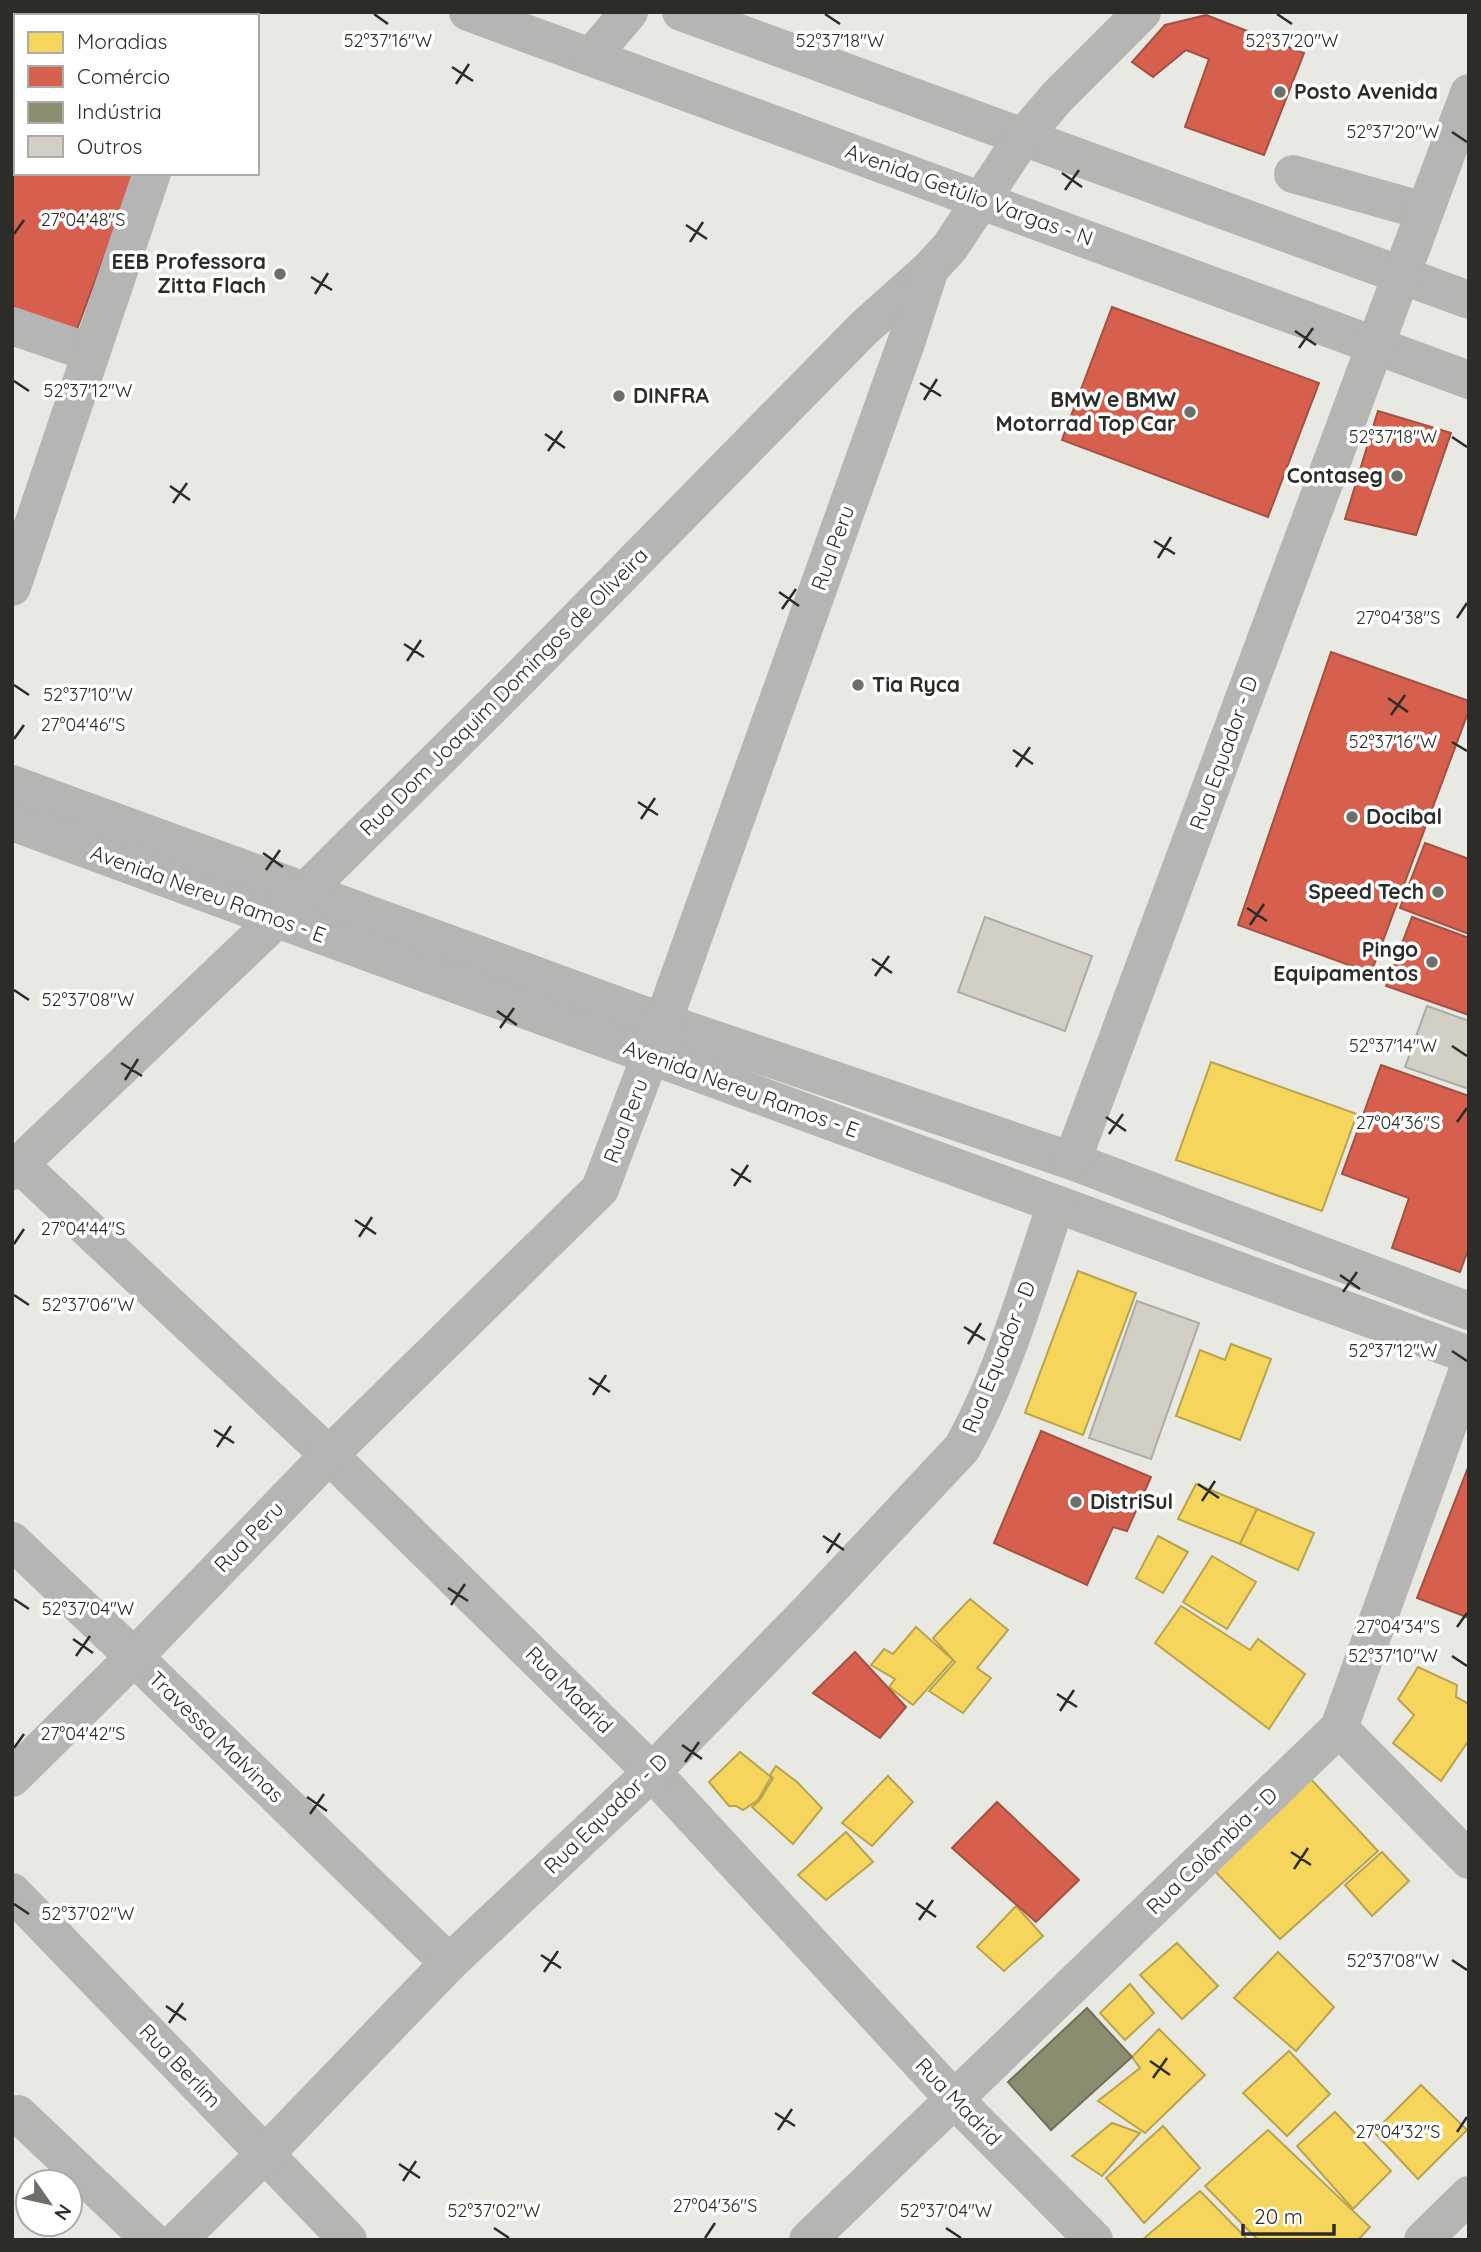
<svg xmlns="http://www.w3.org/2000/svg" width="1481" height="2252" viewBox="0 0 1481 2252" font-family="Quicksand,sans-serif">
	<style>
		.homes { fill: #f6d55c; stroke: #b9a34c; stroke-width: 2 }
		.shops { fill: #d6604d; stroke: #a35142; stroke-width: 2 }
		.industry { fill: #8c8c6e; stroke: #6f7059; stroke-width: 2 }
		.building { fill: #d3cfc5; stroke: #acaba6; stroke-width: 2 }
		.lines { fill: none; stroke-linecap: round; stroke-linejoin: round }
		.minor { stroke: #b5b6b4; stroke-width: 38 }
		.ticks { fill: none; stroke: #2c2d28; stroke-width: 2.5 }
		.poi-dot { fill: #6e6f69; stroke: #fff; stroke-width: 2.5 }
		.labels { text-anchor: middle; stroke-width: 7; stroke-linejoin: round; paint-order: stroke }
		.poi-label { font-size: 21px; font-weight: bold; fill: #2c2d28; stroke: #fff; text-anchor: start }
		.street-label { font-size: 21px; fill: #2c2d28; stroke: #fff }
		.ticks-label { font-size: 18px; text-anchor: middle; fill: #2c2d28; stroke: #fff; stroke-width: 7; stroke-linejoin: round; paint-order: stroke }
	</style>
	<rect width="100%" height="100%" fill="#e8e9e2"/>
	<!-- homes -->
	<g class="homes">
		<path d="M1211 1062 1357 1114 1322 1211 1176 1160Z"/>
		<path d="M1078 1271 1136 1293 1083 1435 1025 1413Z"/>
		<path d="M1231 1344 1271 1359 1240 1440 1176 1416 1200 1350 1225 1360Z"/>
		<path d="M1196 1484 1257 1509 1240 1544 1178 1519Z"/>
		<path d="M1257 1509 1314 1533 1298 1570 1240 1544Z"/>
		<path d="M1158 1536 1188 1552 1163 1593 1136 1578Z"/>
		<path d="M1212 1556 1256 1582 1227 1629 1183 1602Z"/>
		<path d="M970 1599 1008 1630 977 1668 991 1678 963 1713 929 1691 955 1662 933 1638Z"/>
		<path d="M1181 1606 1250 1650 1258 1639 1305 1674 1269 1729 1155 1643Z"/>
		<path d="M916 1627 953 1660 913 1705 889 1687 895 1679 871 1665 884 1649 893 1654Z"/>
		<path d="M1418 1667 1457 1685 1456 1697 1469 1704V1740L1441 1781 1393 1743 1414 1715 1398 1699Z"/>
		<path d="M740 1752 771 1777 758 1800 743 1810 736 1806H729L709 1782Z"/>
		<path d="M776 1766 797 1782 822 1808 793 1844 752 1807 759 1801 773 1778 770 1775Z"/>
		<path d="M1307 1775 1378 1851 1280 1939 1210 1866Z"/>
		<path d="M888 1776 913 1802 872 1846 842 1823Z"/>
		<path d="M846 1832 873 1862 826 1900 798 1875Z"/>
		<path d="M1382 1852 1409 1881 1372 1916 1345 1885Z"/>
		<path d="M1016 1906 1043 1936 1004 1971 977 1947Z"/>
		<path d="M1177 1943 1218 1986 1182 2019 1140 1975Z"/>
		<path d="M1278 1952 1334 2007 1296 2051 1234 1998Z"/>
		<path d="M1130 1984 1154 2013 1125 2040 1100 2013Z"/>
		<path d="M1159 2029 1205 2075 1145 2133 1098 2101 1140 2068 1132 2057Z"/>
		<path d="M1289 2051 1330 2094 1287 2136 1243 2093Z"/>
		<path d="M1421 2085 1467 2130 1418 2179 1374 2132Z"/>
		<path d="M1335 2112 1391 2171 1353 2209 1297 2146Z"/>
		<path d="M1112 2123 1140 2133 1102 2176 1072 2156Z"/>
		<path d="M1163 2126 1200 2168 1144 2223 1106 2178Z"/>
		<path d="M1268 2130 1370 2227 1358 2240H1258L1205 2186Z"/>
		<path d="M1200 2191 1248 2240H1142Z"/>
	</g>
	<!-- shops -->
	<g class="shops">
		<path d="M12 12H195L194 16H16V173H135L76 332 12 308Z"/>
		<path d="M1206 15 1304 53 1264 155 1185 127 1209 59 1186 50 1153 77 1132 62 1165 25Z"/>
		<path d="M1112 307 1319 383 1268 517 1062 440Z"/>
		<path d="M1378 411 1451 433 1416 535 1345 519Z"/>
		<path d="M1331 652 1469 701V710L1371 973 1238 925Z"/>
		<path d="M1425 843 1469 859V934L1400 908Z"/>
		<path d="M1412 917 1469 938V1015L1386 986Z"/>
		<path d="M1381 1065 1469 1096V1247L1460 1272 1392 1248 1409 1198 1342 1174Z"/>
		<path d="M1041 1431 1151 1477 1127 1531 1113 1527 1087 1585 994 1543Z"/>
		<path d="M1469 1465V1618L1417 1598Z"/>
		<path d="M855 1652 906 1707 880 1738 813 1693Z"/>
		<path d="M997 1802 1079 1880 1036 1922 952 1848Z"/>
	</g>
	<!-- industry -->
	<path class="industry" d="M1087 2008 1132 2057 1051 2130 1008 2082Z"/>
	<!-- building -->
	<g class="building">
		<path d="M985 917 1092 956 1065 1031 958 992Z"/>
		<path d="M1427 1006 1469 1021V1089L1405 1067Z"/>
		<path d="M1137 1301 1199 1323 1151 1459 1089 1438Z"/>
	</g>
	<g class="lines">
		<!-- minor -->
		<g class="minor">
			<path d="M468 12 1469 380"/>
			<path d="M681 12 1469 300"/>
			<path d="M206 16 207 12"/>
			<path d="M591 57 629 12"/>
			<path d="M1293 174 1424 211"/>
			<path d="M12 326 91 353"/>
			<path d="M12 587 152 173"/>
			<path d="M12 784 663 1022 1072 1161 1469 1311"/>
			<path d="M12 822 1469 1355"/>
			<path d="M1072 1161 1469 93"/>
			<path d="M19 1164 329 1455 652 1772 954 2099 1094 2240"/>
			<path d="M12 1171 277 919 514 684 864 328 930 269 950 247 1023 137 1058 96 1142 12"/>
			<path d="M12 1541 134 1657 449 1963"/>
			<path d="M1339 1728 1469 1860"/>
			<path d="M12 1778 134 1657 329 1455 600 1189 663 1022 907 340 930 269"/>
			<path d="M12 1892 348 2240"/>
			<path d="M18 2114 151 2240"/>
			<path d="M178 2240 265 2154 449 1963 652 1772 810 1610 962 1448C1003 1375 1029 1284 1056 1204"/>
			<path d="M808 2240 1339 1728 1469 1367"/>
			<path d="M1423 2240 1469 2195"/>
		</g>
	</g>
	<!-- ticks -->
	<path class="ticks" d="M374 14 388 24M825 14 840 24M1277 14 1292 24M452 67 473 81M456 84 469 64M1452 132 1467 142M1062 173 1082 187M1065 190 1079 170M686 225 707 239M14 234 24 220M690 242 703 222M311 277 332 290M315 294 328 273M1295 331 1316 345M1299 348 1313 328M14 381 29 391M920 383 941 396M924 400 937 379M545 434 565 448M1452 437 1467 447M548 451 562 431M170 486 190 500M173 503 187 483M1154 541 1175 554M1158 558 1171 537M779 592 799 606M782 609 796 589M1457 618 1467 603M404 644 424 657M407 661 421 640M14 685 29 695M1388 698 1408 712M1391 715 1405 695M14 739 24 725M1452 742 1467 751M1013 750 1033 764M1016 767 1030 747M638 802 658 815M641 819 655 798M263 853 283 867M266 870 280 850M1247 908 1267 921M1250 925 1264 904M872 959 892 973M875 976 889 956M14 990 29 1000M497 1011 517 1025M500 1028 514 1008M1452 1046 1467 1056M121 1063 142 1076M125 1080 138 1059M1106 1117 1126 1131M1457 1122 1467 1108M1109 1134 1123 1114M731 1169 751 1182M734 1186 748 1165M355 1220 376 1234M359 1237 372 1217M14 1244 24 1229M1340 1275 1360 1289M1343 1292 1357 1272M14 1295 29 1305M964 1327 985 1340M968 1344 981 1323M1452 1351 1467 1361M589 1378 610 1392M593 1395 606 1375M214 1430 234 1443M217 1447 231 1426M1198 1484 1219 1498M1202 1501 1215 1481M823 1536 844 1550M827 1553 840 1533M448 1588 468 1601M14 1599 29 1609M451 1605 465 1584M1457 1627 1467 1613M73 1639 93 1653M76 1656 90 1636M1452 1656 1467 1666M1057 1694 1077 1707M1060 1711 1074 1690M682 1745 702 1759M14 1748 24 1734M685 1762 699 1742M307 1797 327 1811M310 1814 324 1794M1291 1852 1311 1865M1294 1869 1308 1848M916 1903 936 1917M14 1904 29 1914M919 1920 933 1900M541 1955 561 1968M1452 1960 1467 1970M544 1972 558 1951M166 2006 186 2020M169 2023 183 2003M1150 2061 1170 2075M1153 2078 1167 2058M775 2113 795 2126M778 2130 792 2109M1457 2132 1467 2117M399 2164 420 2178M403 2181 416 2161M494 2228 509 2238M946 2228 961 2238M705 2238 715 2223"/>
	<!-- markers -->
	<g class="poi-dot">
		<circle cx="1280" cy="92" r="7"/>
		<circle cx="280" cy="274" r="7"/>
		<circle cx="619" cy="396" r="7"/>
		<circle cx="1190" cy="412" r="7"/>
		<circle cx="1397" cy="476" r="7"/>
		<circle cx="858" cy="685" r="7"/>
		<circle cx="1352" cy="817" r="7"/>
		<circle cx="1438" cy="892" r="7"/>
		<circle cx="1432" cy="962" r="7"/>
		<circle cx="1076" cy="1502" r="7"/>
	</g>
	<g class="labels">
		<!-- poi labels -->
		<g class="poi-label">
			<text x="1294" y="99">Posto Avenida</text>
			<text x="266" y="269" text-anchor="end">EEB Professora<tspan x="266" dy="24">Zitta Flach</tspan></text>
			<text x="633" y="403">DINFRA</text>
			<text x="1176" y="407" text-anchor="end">BMW e BMW<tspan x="1176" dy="24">Motorrad Top Car</tspan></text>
			<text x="1383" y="483" text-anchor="end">Contaseg</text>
			<text x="872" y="692">Tia Ryca</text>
			<text x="1366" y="824">Docibal</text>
			<text x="1424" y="899" text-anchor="end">Speed Tech</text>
			<text x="1418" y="957" text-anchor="end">Pingo<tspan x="1418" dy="24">Equipamentos</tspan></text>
			<text x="1090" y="1509">DistriSul</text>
		</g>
		<!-- street labels -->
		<g class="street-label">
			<text transform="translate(969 195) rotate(20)" y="7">Avenida Getúlio Vargas - N</text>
			<text transform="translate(833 548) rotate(-70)" y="7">Rua Peru</text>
			<text transform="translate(504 692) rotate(-45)" y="7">Rua Dom Joaquim Domingos de Oliveira</text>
			<text transform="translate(1224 753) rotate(-70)" y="7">Rua Equador - D</text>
			<text transform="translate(208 894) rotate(20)" y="7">Avenida Nereu Ramos - E</text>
			<text transform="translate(741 1089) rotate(20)" y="7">Avenida Nereu Ramos - E</text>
			<text transform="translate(626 1121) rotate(-69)" y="7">Rua Peru</text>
			<text transform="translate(999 1357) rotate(-68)" y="7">Rua Equador - D</text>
			<text transform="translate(249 1537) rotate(-46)" y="7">Rua Peru</text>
			<text transform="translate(569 1690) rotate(45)" y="7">Rua Madrid</text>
			<text transform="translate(216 1737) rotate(44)" y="7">Travessa Malvinas</text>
			<text transform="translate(606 1814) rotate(-44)" y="7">Rua Equador - D</text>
			<text transform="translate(1212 1851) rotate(-44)" y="7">Rua Colômbia - D</text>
			<text transform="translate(180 2066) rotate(46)" y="7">Rua Berlim</text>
			<text transform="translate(958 2102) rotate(46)" y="7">Rua Madrid</text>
		</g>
	</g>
	<g class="ticks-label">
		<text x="388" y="47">52°37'16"W</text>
		<text x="840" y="47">52°37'18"W</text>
		<text x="1292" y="47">52°37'20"W</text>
		<text x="1393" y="138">52°37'20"W</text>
		<text x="83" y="226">27°04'48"S</text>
		<text x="88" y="397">52°37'12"W</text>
		<text x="1393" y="443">52°37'18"W</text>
		<text x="1398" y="624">27°04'38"S</text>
		<text x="88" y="701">52°37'10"W</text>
		<text x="83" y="731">27°04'46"S</text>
		<text x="1393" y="748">52°37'16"W</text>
		<text x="88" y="1006">52°37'08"W</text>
		<text x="1393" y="1052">52°37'14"W</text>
		<text x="1398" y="1129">27°04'36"S</text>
		<text x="83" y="1235">27°04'44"S</text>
		<text x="88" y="1311">52°37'06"W</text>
		<text x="1393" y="1357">52°37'12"W</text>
		<text x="88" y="1615">52°37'04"W</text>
		<text x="1398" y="1633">27°04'34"S</text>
		<text x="1393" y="1662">52°37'10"W</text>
		<text x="83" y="1740">27°04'42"S</text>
		<text x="88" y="1920">52°37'02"W</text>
		<text x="1393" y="1967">52°37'08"W</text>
		<text x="1398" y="2138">27°04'32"S</text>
		<text x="715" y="2212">27°04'36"S</text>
		<text x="494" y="2217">52°37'02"W</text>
		<text x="946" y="2217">52°37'04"W</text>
	</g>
	<!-- border -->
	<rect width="1481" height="2252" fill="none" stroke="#2c2d28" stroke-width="28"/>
	<!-- legend -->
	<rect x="14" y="14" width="245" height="161" fill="#ffffff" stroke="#ababa9" stroke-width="2"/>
	<rect x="28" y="32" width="35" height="21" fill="#f6d55c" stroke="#ababa9" stroke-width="2"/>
	<text x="77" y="49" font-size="21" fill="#2c2d28">Moradias</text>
	<rect x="28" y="66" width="35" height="21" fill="#d6604d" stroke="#ababa9" stroke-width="2"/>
	<text x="77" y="84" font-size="21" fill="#2c2d28">Comércio</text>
	<rect x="28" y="102" width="35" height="21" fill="#8c8c6e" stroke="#ababa9" stroke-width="2"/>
	<text x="77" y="119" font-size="21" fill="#2c2d28">Indústria</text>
	<rect x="28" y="136" width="35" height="21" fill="#d3cfc5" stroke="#ababa9" stroke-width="2"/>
	<text x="77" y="154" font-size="21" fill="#2c2d28">Outros</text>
	<!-- north arrow -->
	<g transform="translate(49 2203) rotate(124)"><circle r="33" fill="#ffffff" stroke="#ababa9" stroke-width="2"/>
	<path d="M0-5L12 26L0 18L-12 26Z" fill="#6e6f69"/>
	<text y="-10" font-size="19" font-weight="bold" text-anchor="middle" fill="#2c2d28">N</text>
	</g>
	<!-- scale -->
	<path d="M1243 2224v10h91v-10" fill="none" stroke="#2c2d28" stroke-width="3.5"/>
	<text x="1254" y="2224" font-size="21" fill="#2c2d28" stroke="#ffffff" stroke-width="5" paint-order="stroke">20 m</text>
</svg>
